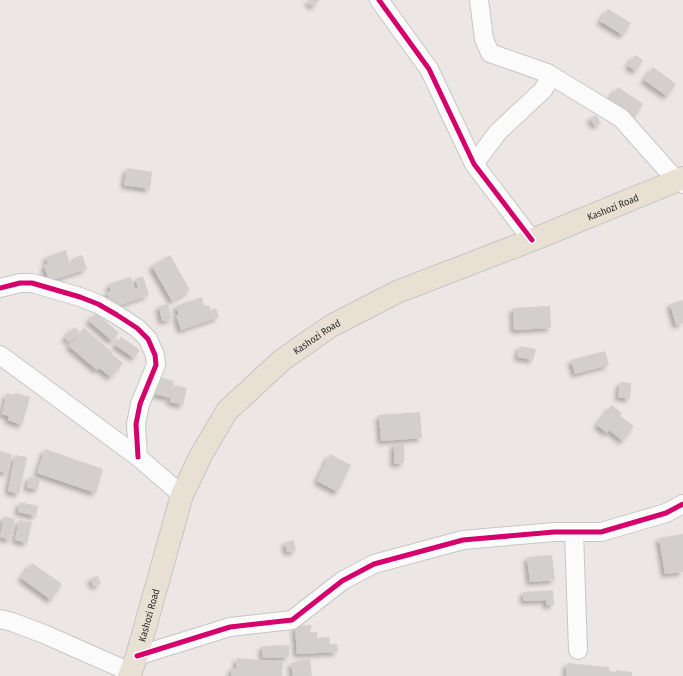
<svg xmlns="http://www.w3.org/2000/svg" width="683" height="676" viewBox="0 0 683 676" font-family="'Fira Sans Condensed',sans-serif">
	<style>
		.building { fill: #d3cfcd; filter: url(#shadow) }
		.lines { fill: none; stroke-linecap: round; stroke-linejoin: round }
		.minor-casing { stroke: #c7c6c6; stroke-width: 20 }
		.major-casing { stroke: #c6c4c4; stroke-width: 24 }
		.minor { stroke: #fcfbfb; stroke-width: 18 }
		.major { stroke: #e9e0d4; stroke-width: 22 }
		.cycleway-casing { stroke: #fff; stroke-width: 8 }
		.cycleway { stroke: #d6006c; stroke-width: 5 }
		.labels { text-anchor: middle; stroke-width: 3; stroke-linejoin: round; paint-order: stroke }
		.street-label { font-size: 10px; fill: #2e2e2e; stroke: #fff }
	</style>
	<defs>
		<filter id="shadow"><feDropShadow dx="-3.5" dy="3.5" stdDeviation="2" flood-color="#0004"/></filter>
	</defs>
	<rect width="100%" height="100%" fill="#ece7e4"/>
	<!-- building -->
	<g class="building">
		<path d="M307 0H320L313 7Z"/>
		<path d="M608 9 631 23 623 35 600 21Z"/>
		<path d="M635 55 643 60 636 71 628 66Z"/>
		<path d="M653 67 676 84 667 96 644 80Z"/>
		<path d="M618 87 643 104 634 118 609 101Z"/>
		<path d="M596 115 601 123 595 126 590 118Z"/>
		<path d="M127 168 152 172 150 189 124 185Z"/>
		<path d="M66 250 70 264 75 262 74 258 82 255 87 269 49 281 44 265 48 264 46 257Z"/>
		<path d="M170 255 190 290 172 301 152 266Z"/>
		<path d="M143 276 149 295 112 308 107 293 111 291 109 284 131 277 135 289 138 288 135 279Z"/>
		<path d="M202 297 204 306 209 305 211 310 216 308 219 317 181 330 176 315H179L176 306Z"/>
		<path d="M683 300V323L676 325 670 304Z"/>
		<path d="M168 304 172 319 162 321 159 306Z"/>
		<path d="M550 306 551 328 514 330 513 308Z"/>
		<path d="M96 313 119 333 112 341 89 321Z"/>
		<path d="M74 327 79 331 70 342 65 338Z"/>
		<path d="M84 328 112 352 111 353 123 363 111 377 99 368 97 370 69 346Z"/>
		<path d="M121 337 140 350 134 358 115 345Z"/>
		<path d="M520 346 536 349 533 360 517 357Z"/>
		<path d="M605 351 609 365 575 374 571 360Z"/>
		<path d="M159 377 174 381 170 398 155 394Z"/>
		<path d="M620 382 631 383 630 399 618 397Z"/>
		<path d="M174 385 187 388 183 405 170 402Z"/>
		<path d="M7 393 14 395 15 393 30 397 22 425 8 420 9 416 2 414Z"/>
		<path d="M612 405 622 413 620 416 634 426 623 441 609 430 607 433 597 425Z"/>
		<path d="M420 412 422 438 381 441 379 415Z"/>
		<path d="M394 444H404V463L394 464Z"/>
		<path d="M45 449 103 469 96 493 37 473Z"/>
		<path d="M0 451 12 454 7 473 0 471Z"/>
		<path d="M330 454 351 465 338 492 317 481Z"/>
		<path d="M15 455 27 457 19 494 8 491Z"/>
		<path d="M29 477 40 479 38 489 27 488Z"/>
		<path d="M20 502 38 506 36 516 18 512Z"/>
		<path d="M4 516 15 519 10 540 0 537Z"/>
		<path d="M19 520 32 522 27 543 15 540Z"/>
		<path d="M683 534V572L665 574 659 538Z"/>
		<path d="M294 540 296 551 287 552 285 542Z"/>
		<path d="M552 555 555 580 530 582 527 557Z"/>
		<path d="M32 563 62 584 51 600 21 578Z"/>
		<path d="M98 576 101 584 93 586 91 578Z"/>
		<path d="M553 590 554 605H546V600L524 601 523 592Z"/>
		<path d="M312 625 310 632H317V638L329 637 330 644H337L338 652 297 654 295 626Z"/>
		<path d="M289 645V657L263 658 262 646Z"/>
		<path d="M237 658 283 662 282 676H231V668L236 669Z"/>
		<path d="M310 659 312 676H293L291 663 298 662V660Z"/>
		<path d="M567 663 609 667V671L616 672V670L632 672V676H566Z"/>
	</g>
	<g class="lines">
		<!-- minor casing -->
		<g class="minor-casing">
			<g id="minor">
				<path d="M379 0 429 69 474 164 532 240"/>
				<path d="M547 73 621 118 676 180 683 184"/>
				<path d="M474 164 498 132 543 90 549 80 547 73 490 53 484 39 479 0"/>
				<path d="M0 288 20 283H32L80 297 98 304 117 315 137 328 148 339 155 355 156 365 140 404 136 424 138 457"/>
				<path d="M0 355 138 457 182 495"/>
				<path d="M574 532 578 650"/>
				<path d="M0 619 12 622 44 634 130 672"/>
				<path d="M137 656 230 627 292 620 342 581 374 564 463 540 554 532H601L666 513 683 504"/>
			</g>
		</g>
		<!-- major casing -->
		<g class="major-casing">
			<g id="major">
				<path id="s1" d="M129 676 137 656 182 495 201 455 227 411 282 360 331 326 397 292 532 240 683 178"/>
			</g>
		</g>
		<!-- minor -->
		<use href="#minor" class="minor"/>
		<!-- major -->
		<use href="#major" class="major"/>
		<!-- cycleway casing -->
		<g class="cycleway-casing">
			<g id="cycleway">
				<path d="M379 0 429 69 474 164 532 240"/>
				<path d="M0 288 20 283H32L80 297 98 304 117 315 137 328 148 339 155 355 156 365 140 404 136 424 138 457"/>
				<path d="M137 656 230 627 292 620 342 581 374 564 463 540 554 532H601L666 513 683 504"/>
			</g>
		</g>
		<!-- cycleway -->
		<use href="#cycleway" class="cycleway"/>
	</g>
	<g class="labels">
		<!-- street labels -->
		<g class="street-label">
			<text dy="4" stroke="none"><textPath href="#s1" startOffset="725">Kashozi Road</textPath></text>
			<text dy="4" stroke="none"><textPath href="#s1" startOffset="401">Kashozi Road</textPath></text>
			<text dy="4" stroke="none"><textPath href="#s1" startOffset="64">Kashozi Road</textPath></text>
		</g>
	</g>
</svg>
